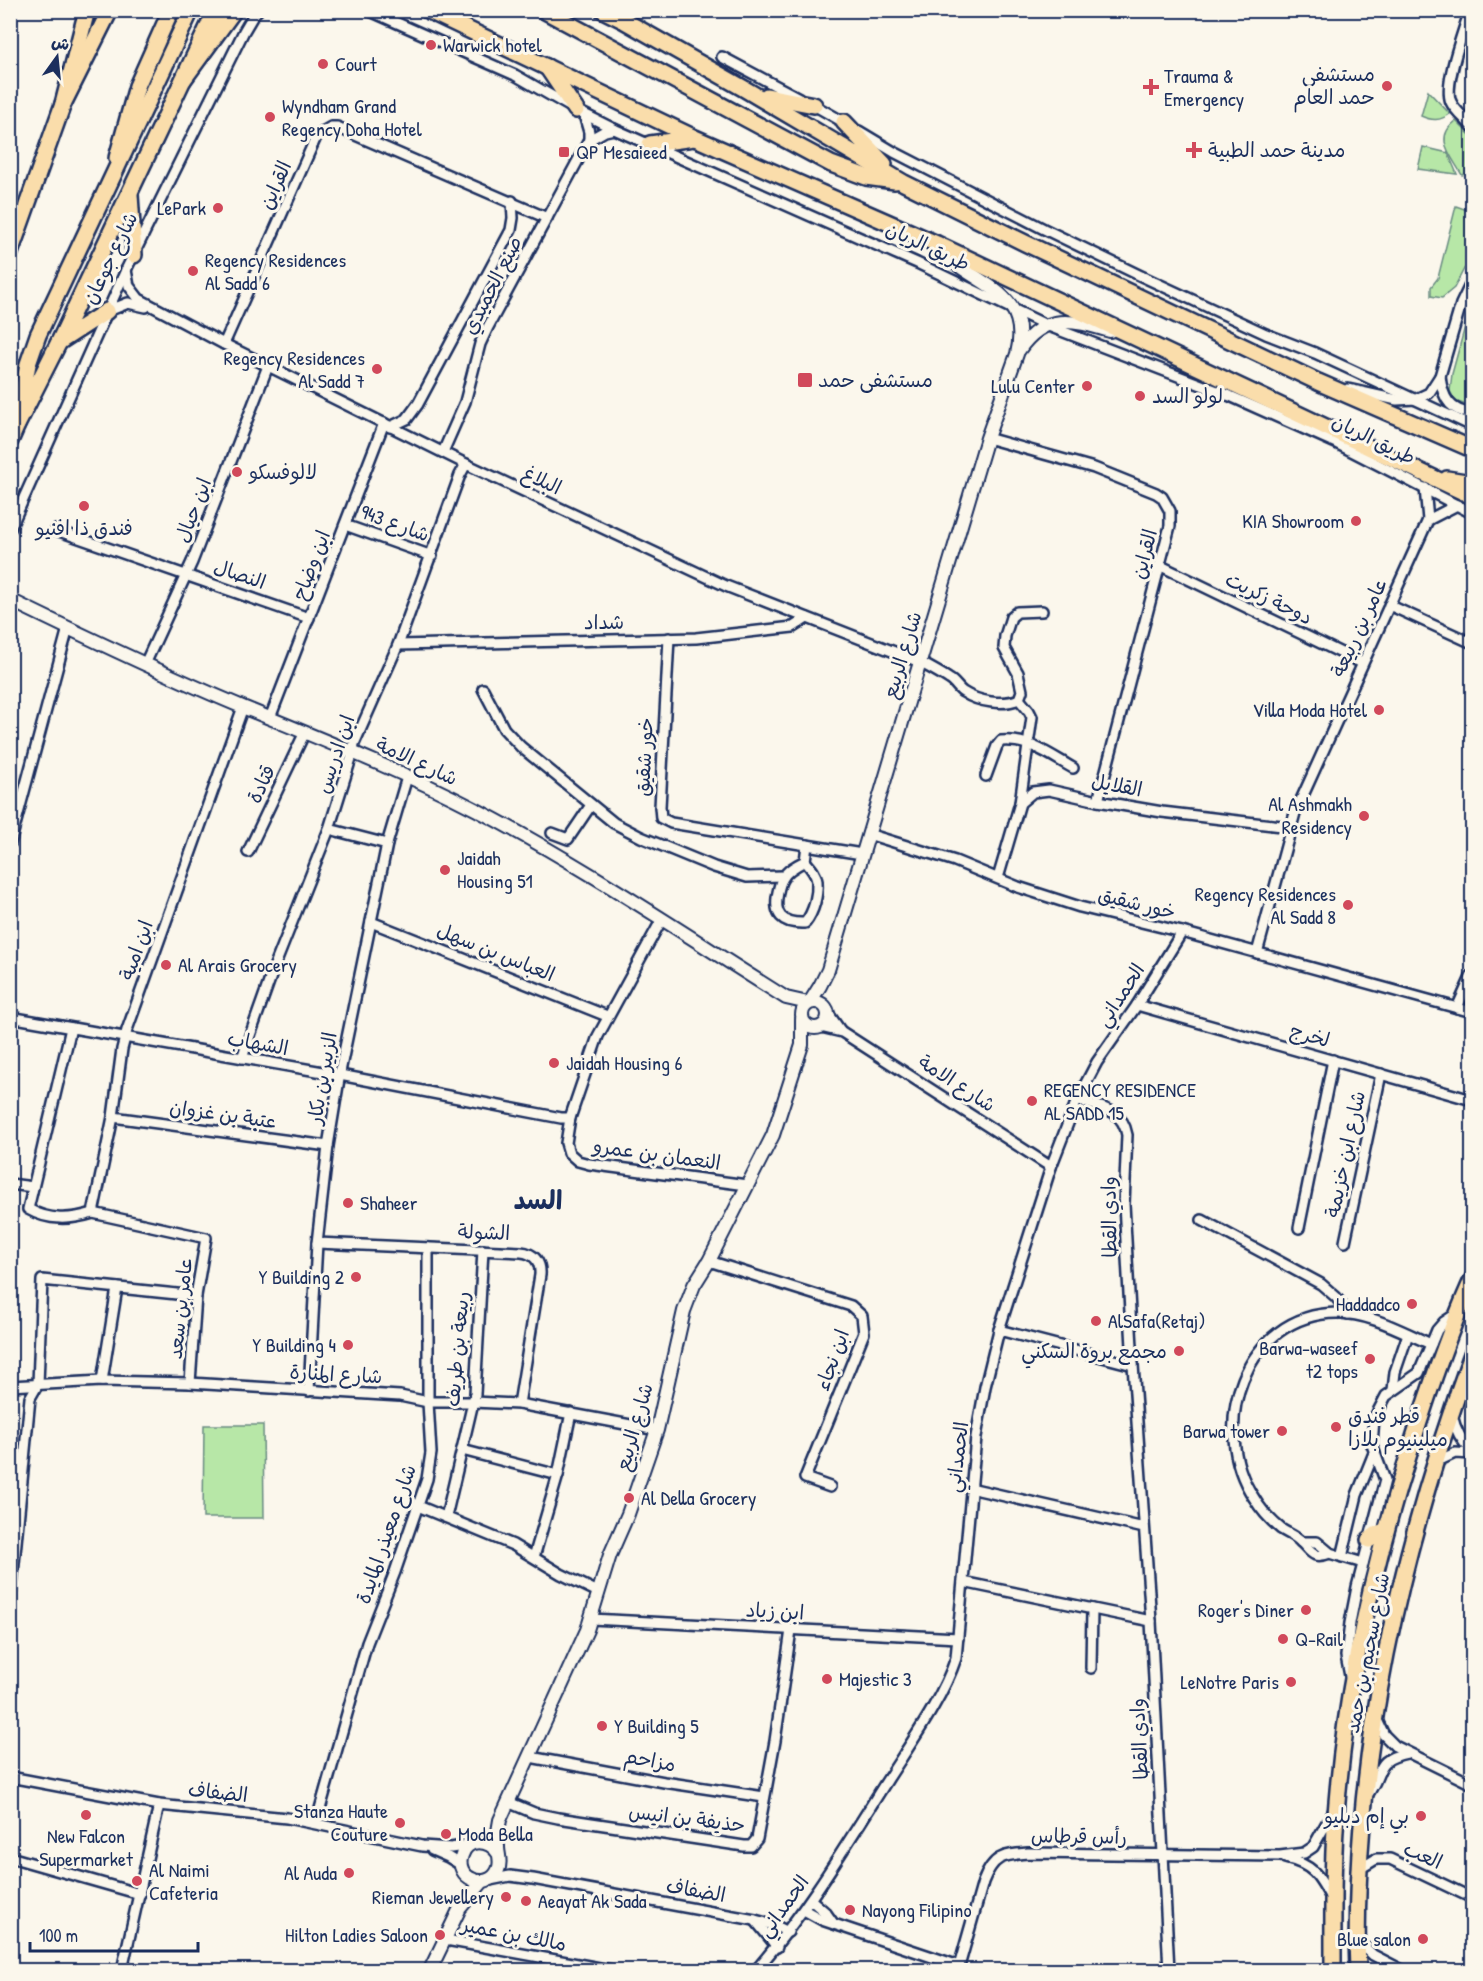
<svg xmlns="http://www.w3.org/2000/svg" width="1483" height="1981" viewBox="0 0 1483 1981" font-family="'Patrick Hand','Playpen Sans Arabic',sans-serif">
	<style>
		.green { fill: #b7e7a7; stroke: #698b82; stroke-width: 1.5 }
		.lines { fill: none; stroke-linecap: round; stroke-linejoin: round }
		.minor-casing { stroke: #1b2f5e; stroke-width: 14 }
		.tertiary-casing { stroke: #1b2f5e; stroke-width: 16 }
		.primary-casing { stroke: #1b2f5e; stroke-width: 20 }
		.trunk-casing { stroke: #1b2f5e; stroke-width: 20 }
		.minor { stroke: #fbf7ec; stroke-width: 9 }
		.tertiary { stroke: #fbf7ec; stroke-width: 12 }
		.primary { stroke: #faddab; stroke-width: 15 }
		.trunk { stroke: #faddab; stroke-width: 15 }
		.poi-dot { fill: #d1495b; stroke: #fbf7ec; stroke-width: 2 }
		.labels { text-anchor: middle; stroke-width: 6; stroke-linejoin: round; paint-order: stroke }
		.poi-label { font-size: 20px; fill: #1b2f5e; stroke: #fbf7ec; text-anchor: start }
		.street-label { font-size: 20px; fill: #1b2f5e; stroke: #fbf7ec }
		.district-label { font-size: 26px; font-weight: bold; fill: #1b2f5e; stroke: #fbf7ec }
	</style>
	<rect width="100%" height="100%" fill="#fbf7ec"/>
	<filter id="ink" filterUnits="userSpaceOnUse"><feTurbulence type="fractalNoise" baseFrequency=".0167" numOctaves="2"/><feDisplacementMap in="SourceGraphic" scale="12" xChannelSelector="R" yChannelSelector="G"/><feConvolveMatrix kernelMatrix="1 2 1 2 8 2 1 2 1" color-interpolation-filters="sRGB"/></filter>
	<g filter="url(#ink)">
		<!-- green -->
		<g class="green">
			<path d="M1428 91 1450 114C1440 121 1432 121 1421 116Z"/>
			<path d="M1456 121 1472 137V172L1462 175C1451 155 1433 138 1456 121Z"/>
			<path d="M1423 147 1448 153 1457 174 1418 169Z"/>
			<path d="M1456 206 1470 211 1472 215V260L1464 269 1454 288 1442 298 1431 296V287L1438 278Z"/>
			<path d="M1472 301V407L1455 401 1450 391 1452 374Z"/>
			<path d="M204 1425H263L264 1518H203Z"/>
		</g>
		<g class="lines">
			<!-- minor casing -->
			<g class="minor-casing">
				<g id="minor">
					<path d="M368 10 515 75 576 110 614 129 917 263 1046 325 1230 396 1336 443 1472 513"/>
					<path d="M1470 10C1464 30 1443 85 1451 102 1455 111 1466 119 1472 127"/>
					<path d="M722 57 799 98"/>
					<path d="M812 104 847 124"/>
					<path d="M584 115 589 132V140"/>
					<path d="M859 131 894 152 1044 229 1139 275 1266 334 1315 353 1472 426"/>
					<path d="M126 270 129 286 139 299 224 344 466 464 726 586 920 662C930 668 940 673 949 679 955 682 958 689 963 692 978 702 1003 706 1019 699L1022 691 1018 673 1004 648 1005 636 1011 617 1017 612 1042 611"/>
					<path d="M108 311 128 303 146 307"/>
					<path d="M224 344 317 135 331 127H337L547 218"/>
					<path d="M1440 376C1442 397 1450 412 1472 413"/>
					<path d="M1348 389 1397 400 1416 399 1429 393 1440 376 1461 304 1472 281"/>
					<path d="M390 427 407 419 418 404 511 230 513 218 512 201"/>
					<path d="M987 438 1094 468 1156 493 1162 497 1170 511V526L1098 801"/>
					<path d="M443 452 465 402 480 344 488 327 589 140 605 131 614 129"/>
					<path d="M1428 520 1457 505"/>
					<path d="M345 525 432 556"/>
					<path d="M10 529 126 270 244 31 254 14 258 10"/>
					<path d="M56 530 309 618"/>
					<path d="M1159 565 1362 663"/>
					<path d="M1389 605 1472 643"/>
					<path d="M669 638 660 807 661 818 671 823 862 854"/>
					<path d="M398 645 696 638 793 627 807 618"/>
					<path d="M145 664 192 562 268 366"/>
					<path d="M483 689 504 729 521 747 614 823 641 837 714 867 747 877 783 876"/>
					<path d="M1019 699 1029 711 1032 717 1020 803"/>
					<path d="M270 718 384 423"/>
					<path d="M986 776 997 746 1001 741C1028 738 1050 755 1073 768"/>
					<path d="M329 829 387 844"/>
					<path d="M552 833 568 839 591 805"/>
					<path d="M868 834 955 861 1018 887 1080 907 1182 932 1472 1012"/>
					<path d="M10 844 68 628"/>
					<path d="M248 852 305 732"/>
					<path d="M805 861C797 865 787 870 783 878 780 882 779 887 778 892 773 915 782 924 805 923 814 912 818 895 817 881 816 873 810 867 805 861L807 845"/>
					<path d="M998 878 1020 803 1033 792 1049 790 1098 801 1162 812 1290 827"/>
					<path d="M662 919 598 1036 570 1118 566 1143 569 1153 578 1161 589 1164 747 1185"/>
					<path d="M371 922 607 1016"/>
					<path d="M1257 953 1295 813 1428 520 1425 488"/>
					<path d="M1137 1005 1472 1100"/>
					<path d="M1457 1008 1472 975"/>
					<path d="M828 1013 840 1030"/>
					<path d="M10 1017 340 1075 561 1118H570"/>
					<path d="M821 1027 842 1032 1051 1167"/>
					<path d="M71 1028 28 1209C49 1221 70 1220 93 1213L206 1238 196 1296 190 1383"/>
					<path d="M242 1058 275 965 329 829 353 752 354 744 398 645 460 475 466 464"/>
					<path d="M1077 1100C1100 1108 1122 1107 1127 1135L1124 1204 1133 1365 1151 1621 1169 1970"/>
					<path d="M113 1117 328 1146"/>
					<path d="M10 1184 33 1187"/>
					<path d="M93 1213 113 1117 122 1049 127 1030 243 707"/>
					<path d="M1202 1220 1321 1284 1336 1297 1348 1314"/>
					<path d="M1299 1228 1333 1060"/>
					<path d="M1345 1242 1381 1074"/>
					<path d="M317 1243 521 1252C534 1253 541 1262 540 1275L519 1404"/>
					<path d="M709 1261 851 1306 862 1316 864 1333 805 1478 830 1487"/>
					<path d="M999 1330 1133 1365"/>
					<path d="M102 1381 117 1288"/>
					<path d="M10 1386 102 1381 190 1383 400 1396 428 1402H473L519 1404 657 1430"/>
					<path d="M1393 1390 1395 1372 1408 1334"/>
					<path d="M309 1391 317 1243 328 1146 341 1067 387 844 407 777"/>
					<path d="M1452 1415C1455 1429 1461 1441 1472 1451"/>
					<path d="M462 1450 558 1475"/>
					<path d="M1436 1462 1455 1453 1472 1454"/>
					<path d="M970 1488 1144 1528"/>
					<path d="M418 1506 513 1545 561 1574 598 1592"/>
					<path d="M446 1517 475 1394 483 1250"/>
					<path d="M1301 1542H1317L1330 1553 1363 1563"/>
					<path d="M1330 1553C1312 1560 1311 1551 1300 1541 1295 1536 1287 1533 1281 1529 1270 1520 1261 1510 1254 1498 1207 1428 1244 1314 1337 1313 1370 1313 1401 1331 1431 1344"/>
					<path d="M534 1557 558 1475 571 1413"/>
					<path d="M1342 1557 1357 1495 1374 1453"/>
					<path d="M963 1582 1151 1621"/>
					<path d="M10 1605 30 1398 38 1384 42 1280 196 1296"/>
					<path d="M591 1619 958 1638"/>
					<path d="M1091 1668 1092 1609"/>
					<path d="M1351 1681 1346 1656 1350 1623 1357 1587 1385 1480 1372 1445 1374 1419 1386 1396 1419 1373 1437 1330 1444 1322 1456 1314"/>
					<path d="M1376 1718 1384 1735 1395 1746 1472 1784"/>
					<path d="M530 1757 664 1782 764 1797"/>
					<path d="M10 1777 159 1805 287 1818 422 1846 451 1848 469 1845"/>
					<path d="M1368 1794C1384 1771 1374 1760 1407 1753"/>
					<path d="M508 1802 534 1813 558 1818 744 1846H751L757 1839 775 1741 791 1630"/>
					<path d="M316 1823 367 1643 395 1572 427 1479 431 1453 428 1402V1248"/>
					<path d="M432 1850 448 1857 461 1865"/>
					<path d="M10 1857 140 1894"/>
					<path d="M1285 1858C1313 1865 1318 1874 1331 1898"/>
					<path d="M1358 1870 1376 1859H1390L1472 1898"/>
					<path d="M490 1880 510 1876 533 1879 755 1920 774 1925 788 1932"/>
					<path d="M811 1900 826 1913 833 1923"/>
					<path d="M804 1910 822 1920 959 1966"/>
					<path d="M755 1920 777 1947"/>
					<path d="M446 1940 611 1970"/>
					<path d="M1357 1940 1373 1955 1402 1970"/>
					<path d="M122 1970 159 1805"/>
					<path d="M756 1970C806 1912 845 1847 886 1782 910 1744 942 1700 956 1658L976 1437 985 1387 999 1330 1051 1167 1077 1100 1097 1062 1137 1005 1182 932"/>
					<path d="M958 1970 983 1882C993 1856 1002 1855 1028 1853L1280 1856 1304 1853 1313 1847 1334 1810"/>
				</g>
			</g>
			<!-- tertiary casing -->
			<g class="tertiary-casing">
				<g id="tertiary">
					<path d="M1019 350C1045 312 1072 320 1110 331"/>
					<path d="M10 600C88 638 165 675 245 708 323 740 402 771 477 810 584 866 684 934 786 998L808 1003"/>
					<circle cx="815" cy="1015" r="13"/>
					<path d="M810 1002 820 986 828 970 987 438 1017 354C1033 287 967 285 939 247"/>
					<path d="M498 1853C489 1840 468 1837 462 1855 453 1878 488 1892 498 1870 502 1862 498 1855 498 1847 497 1838 498 1829 500 1820L587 1630 610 1555 628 1514 657 1430 684 1311 694 1285 709 1261 773 1135 802 1045V1020"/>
					<path d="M430 1970 460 1908 483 1881"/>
				</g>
			</g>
			<!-- primary casing -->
			<g class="primary-casing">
				<g id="primary">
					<path d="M117 158 137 86 171 10"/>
					<path d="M130 195 134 255"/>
					<path d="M10 253 63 104 110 10"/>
					<path d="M59 342 107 311"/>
					<path d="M10 441 17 425 59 342 216 10"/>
				</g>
			</g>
			<!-- trunk casing -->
			<g class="trunk-casing">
				<g id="trunk">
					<path d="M427 10 695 138 937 244 1472 496"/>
					<path d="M543 10 831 164 866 177 895 181"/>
					<path d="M603 10 623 20 743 88 904 183 1025 243 1318 382 1472 449"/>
					<path d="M547 67 576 110"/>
					<path d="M183 80 234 10"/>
					<path d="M767 96 814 105"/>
					<path d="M63 104 87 10"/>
					<path d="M844 122 884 164"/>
					<path d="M650 144 694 138"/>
					<path d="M17 425 28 364 38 335 191 10"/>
					<path d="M1447 479 1472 483"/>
					<path d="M1369 1540 1377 1534 1386 1530"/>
					<path d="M1333 1970C1333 1915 1332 1858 1337 1802 1347 1681 1374 1562 1411 1447 1429 1390 1448 1334 1472 1280"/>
					<path d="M1358 1970C1356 1922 1358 1874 1362 1825 1375 1663 1416 1506 1472 1354"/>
				</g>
			</g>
			<!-- minor -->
			<use href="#minor" class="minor"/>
			<!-- tertiary -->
			<use href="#tertiary" class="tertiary"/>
			<!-- primary -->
			<use href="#primary" class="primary"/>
			<!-- trunk -->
			<use href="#trunk" class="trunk"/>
		</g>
	</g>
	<!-- markers -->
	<g class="poi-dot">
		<circle cx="431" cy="45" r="6"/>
		<circle cx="323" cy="64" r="6"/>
		<circle cx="1387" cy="86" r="6"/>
		<path d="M1148 78h6v6h6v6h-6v6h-6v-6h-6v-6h6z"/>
		<circle cx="270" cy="117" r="6"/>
		<path d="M1191 141h6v6h6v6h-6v6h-6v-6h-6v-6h6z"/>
		<rect x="558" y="146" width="12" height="12" rx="3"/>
		<circle cx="218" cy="208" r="6"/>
		<circle cx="193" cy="271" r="6"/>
		<circle cx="377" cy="369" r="6"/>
		<rect x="797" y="372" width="16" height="16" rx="3"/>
		<circle cx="1087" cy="386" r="6"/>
		<circle cx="1140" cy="396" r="6"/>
		<circle cx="237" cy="472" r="6"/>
		<circle cx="84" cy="506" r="6"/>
		<circle cx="1356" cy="521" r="6"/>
		<circle cx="1379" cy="710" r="6"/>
		<circle cx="1364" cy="816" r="6"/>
		<circle cx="445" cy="870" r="6"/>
		<circle cx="1348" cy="905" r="6"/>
		<circle cx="166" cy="965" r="6"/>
		<circle cx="554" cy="1063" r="6"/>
		<circle cx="1032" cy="1101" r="6"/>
		<circle cx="348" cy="1203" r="6"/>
		<circle cx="356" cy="1277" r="6"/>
		<circle cx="1412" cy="1304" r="6"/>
		<circle cx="1096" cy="1321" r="6"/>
		<circle cx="348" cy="1345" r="6"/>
		<circle cx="1179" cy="1351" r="6"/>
		<circle cx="1370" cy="1359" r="6"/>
		<circle cx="1336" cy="1427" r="6"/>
		<circle cx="1282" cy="1431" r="6"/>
		<circle cx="629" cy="1498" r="6"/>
		<circle cx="1306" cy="1610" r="6"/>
		<circle cx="1283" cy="1639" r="6"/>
		<circle cx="827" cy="1679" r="6"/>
		<circle cx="1291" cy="1682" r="6"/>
		<circle cx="602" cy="1726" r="6"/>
		<circle cx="86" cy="1815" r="6"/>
		<circle cx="1421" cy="1816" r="6"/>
		<circle cx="400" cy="1823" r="6"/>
		<circle cx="446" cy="1834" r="6"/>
		<circle cx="349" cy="1873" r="6"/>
		<circle cx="137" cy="1881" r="6"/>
		<circle cx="506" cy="1897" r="6"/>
		<circle cx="526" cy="1901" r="6"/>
		<circle cx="850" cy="1910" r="6"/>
		<circle cx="440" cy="1935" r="6"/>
		<circle cx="1423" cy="1939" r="6"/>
	</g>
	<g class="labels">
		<!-- poi labels -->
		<g class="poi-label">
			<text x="443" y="52">Warwick hotel</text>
			<text x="335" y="71">Court</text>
			<text x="1375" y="81" text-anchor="end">مستشفى<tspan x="1375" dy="23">حمد العام</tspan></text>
			<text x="1164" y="83">Trauma &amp;<tspan x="1164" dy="23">Emergency</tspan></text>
			<text x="282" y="113">Wyndham Grand<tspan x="282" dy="23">Regency Doha Hotel</tspan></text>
			<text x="1208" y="157">مدينة حمد الطبية</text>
			<text x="576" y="159">QP Mesaieed</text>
			<text x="206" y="215" text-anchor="end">LePark</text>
			<text x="205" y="267">Regency Residences<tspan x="205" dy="23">Al Sadd 6</tspan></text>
			<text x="365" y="365" text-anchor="end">Regency Residences<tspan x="365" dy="23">Al Sadd 7</tspan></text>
			<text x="818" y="387">مستشفى حمد</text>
			<text x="1075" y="393" text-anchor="end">Lulu Center</text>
			<text x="1152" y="403">لولو السد</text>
			<text x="249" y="479">لالوفسكو</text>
			<text x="1344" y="528" text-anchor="end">KIA Showroom</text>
			<text x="84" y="535" text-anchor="middle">فندق ذا افنيو</text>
			<text x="1367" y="717" text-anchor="end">Villa Moda Hotel</text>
			<text x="1352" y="811" text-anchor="end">Al Ashmakh<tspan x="1352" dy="23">Residency</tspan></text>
			<text x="457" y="865">Jaidah<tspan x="457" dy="23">Housing 51</tspan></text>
			<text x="1336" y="901" text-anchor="end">Regency Residences<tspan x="1336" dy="23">Al Sadd 8</tspan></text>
			<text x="178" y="972">Al Arais Grocery</text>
			<text x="566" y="1070">Jaidah Housing 6</text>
			<text x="1044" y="1097">REGENCY RESIDENCE<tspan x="1044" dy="23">AL SADD 15</tspan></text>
			<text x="360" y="1210">Shaheer</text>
			<text x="344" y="1284" text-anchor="end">Y Building 2</text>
			<text x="1400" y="1311" text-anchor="end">Haddadco</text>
			<text x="1108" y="1328">AlSafa(Retaj)</text>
			<text x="336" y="1352" text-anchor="end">Y Building 4</text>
			<text x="1358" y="1355" text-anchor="end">Barwa-waseef<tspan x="1358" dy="23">t2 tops</tspan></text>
			<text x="1167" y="1358" text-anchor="end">مجمع بروة السكني</text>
			<text x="1348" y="1423">قطر فندق<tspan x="1348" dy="23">ميلينيوم بلازا</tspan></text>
			<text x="1270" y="1438" text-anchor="end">Barwa tower</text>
			<text x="641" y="1505">Al Della Grocery</text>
			<text x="1294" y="1617" text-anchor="end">Roger's Diner</text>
			<text x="1295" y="1646">Q-Rail</text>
			<text x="839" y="1686">Majestic 3</text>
			<text x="1279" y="1689" text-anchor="end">LeNotre Paris</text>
			<text x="614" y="1733">Y Building 5</text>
			<text x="388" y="1818" text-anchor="end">Stanza Haute<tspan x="388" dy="23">Couture</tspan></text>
			<text x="1409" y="1823" text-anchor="end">بي إم دبليو</text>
			<text x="458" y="1841">Moda Bella</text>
			<text x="86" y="1843" text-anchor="middle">New Falcon<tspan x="86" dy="23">Supermarket</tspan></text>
			<text x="149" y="1877">Al Naimi<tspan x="149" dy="23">Cafeteria</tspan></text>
			<text x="337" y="1880" text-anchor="end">Al Auda</text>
			<text x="494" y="1904" text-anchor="end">Rieman Jewellery</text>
			<text x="538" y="1908">Aeayat Ak Sada</text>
			<text x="862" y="1917">Nayong Filipino</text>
			<text x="428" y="1942" text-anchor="end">Hilton Ladies Saloon</text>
			<text x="1411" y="1946" text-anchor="end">Blue salon</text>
		</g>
		<!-- street labels -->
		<g class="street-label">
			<text transform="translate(275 185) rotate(-66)" y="7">القراين</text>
			<text transform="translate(928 246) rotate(25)" y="7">طريق الريان</text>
			<text transform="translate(110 258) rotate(-64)" y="7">شارع جوعان</text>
			<text transform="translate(492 285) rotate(-63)" y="7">صنع الحميدي</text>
			<text transform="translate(1374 439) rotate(26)" y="7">طريق الريان</text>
			<text transform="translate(542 480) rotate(25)" y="7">البلاغ</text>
			<text transform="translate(193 510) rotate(-69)" y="7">ابن حيال</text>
			<text transform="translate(395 523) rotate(20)" y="7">شارع 943</text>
			<text transform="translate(1144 554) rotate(-75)" y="7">القراين</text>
			<text transform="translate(311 565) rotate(-69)" y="7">ابن وضاح</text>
			<text transform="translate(240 574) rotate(19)" y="7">النصال</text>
			<text transform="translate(1269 598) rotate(26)" y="7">دوحة زكريت</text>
			<text transform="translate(604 622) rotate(-1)" y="7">شداد</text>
			<text transform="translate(1359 627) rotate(-65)" y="7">عامر بن ربيعة</text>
			<text transform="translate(902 655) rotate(-73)" y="7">شارع الربيع</text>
			<text transform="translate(335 754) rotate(-71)" y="7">ابن ادريس</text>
			<text transform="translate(644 757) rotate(-87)" y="7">خور شقيق</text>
			<text transform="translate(417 761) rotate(25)" y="7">شارع الامة</text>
			<text transform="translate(261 784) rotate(-65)" y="7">قتادة</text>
			<text transform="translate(1117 785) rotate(11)" y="7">القلايل</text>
			<text transform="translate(1137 903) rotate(14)" y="7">خور شقيق</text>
			<text transform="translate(136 950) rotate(-70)" y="7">ابن امية</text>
			<text transform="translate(496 952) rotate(22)" y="7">العباس بن سهل</text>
			<text transform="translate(1120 995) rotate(-57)" y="7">الحمداني</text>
			<text transform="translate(1310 1035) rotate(16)" y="7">لخرج</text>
			<text transform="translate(258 1043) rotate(10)" y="7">الشهاب</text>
			<text transform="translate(322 1078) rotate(-80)" y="7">الزبير بن بكار</text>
			<text transform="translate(957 1083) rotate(33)" y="7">شارع الامة</text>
			<text transform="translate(223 1114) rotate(8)" y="7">عتبة بن غزوان</text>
			<text transform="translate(657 1154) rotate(8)" y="7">النعمان بن عمرو</text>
			<text transform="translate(1345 1154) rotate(-78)" y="7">شارع ابن خزيمة</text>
			<text transform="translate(1109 1217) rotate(-91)" y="7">وادي القطا</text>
			<text transform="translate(484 1232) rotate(2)" y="7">الشولة</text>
			<text transform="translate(180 1308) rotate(-84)" y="7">عامر بن سعد</text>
			<text transform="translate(457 1349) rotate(-85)" y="7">ربيعة بن طريف</text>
			<text transform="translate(832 1360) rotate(-70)" y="7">ابن نجاء</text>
			<text transform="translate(336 1374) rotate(3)" y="7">شارع المنارة</text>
			<text transform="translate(634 1427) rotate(-74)" y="7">شارع الربيع</text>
			<text transform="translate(957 1457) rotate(-83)" y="7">الحمداني</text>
			<text transform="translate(386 1534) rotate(-71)" y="7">شارع معيذر المايدة</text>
			<text transform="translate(775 1611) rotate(3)" y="7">ابن زياد</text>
			<text transform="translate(1367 1653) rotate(-79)" y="7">شارع سحيم بن حمد</text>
			<text transform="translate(1139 1739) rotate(-93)" y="7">وادي القطا</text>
			<text transform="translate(650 1760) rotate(10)" y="7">مزاحم</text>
			<text transform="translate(218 1792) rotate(6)" y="7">الضفاف</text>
			<text transform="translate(687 1818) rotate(7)" y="7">حذيفة بن انيس</text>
			<text transform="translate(1079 1836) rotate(1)" y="7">رأس قرطاس</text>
			<text transform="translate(1423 1855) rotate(24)" y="7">العب</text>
			<text transform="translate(696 1890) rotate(10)" y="7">الضفاف</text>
			<text transform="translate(783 1906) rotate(-54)" y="7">الحمداني</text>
			<text transform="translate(514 1934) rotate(11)" y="7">مالك بن عمير</text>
		</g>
		<!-- district labels -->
		<g class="district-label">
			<text x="538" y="1209">السد</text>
		</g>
	</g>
	<!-- margin -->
	<rect width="1483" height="1981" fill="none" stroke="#fbf7ec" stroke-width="36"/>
	<rect x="18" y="18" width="1447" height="1945" fill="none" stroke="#1b2f5e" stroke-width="2" filter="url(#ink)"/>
	<!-- north arrow -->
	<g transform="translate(57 57) rotate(15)" stroke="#fbf7ec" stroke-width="4.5" paint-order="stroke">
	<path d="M0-4.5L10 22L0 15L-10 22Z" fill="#1b2f5e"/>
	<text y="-9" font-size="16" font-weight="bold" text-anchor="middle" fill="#1b2f5e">ش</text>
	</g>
	<!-- scale -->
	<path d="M30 1942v9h168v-9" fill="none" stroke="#1b2f5e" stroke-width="3"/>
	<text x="39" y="1942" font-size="18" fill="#1b2f5e" stroke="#fbf7ec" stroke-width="4.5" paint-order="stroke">100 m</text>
</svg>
